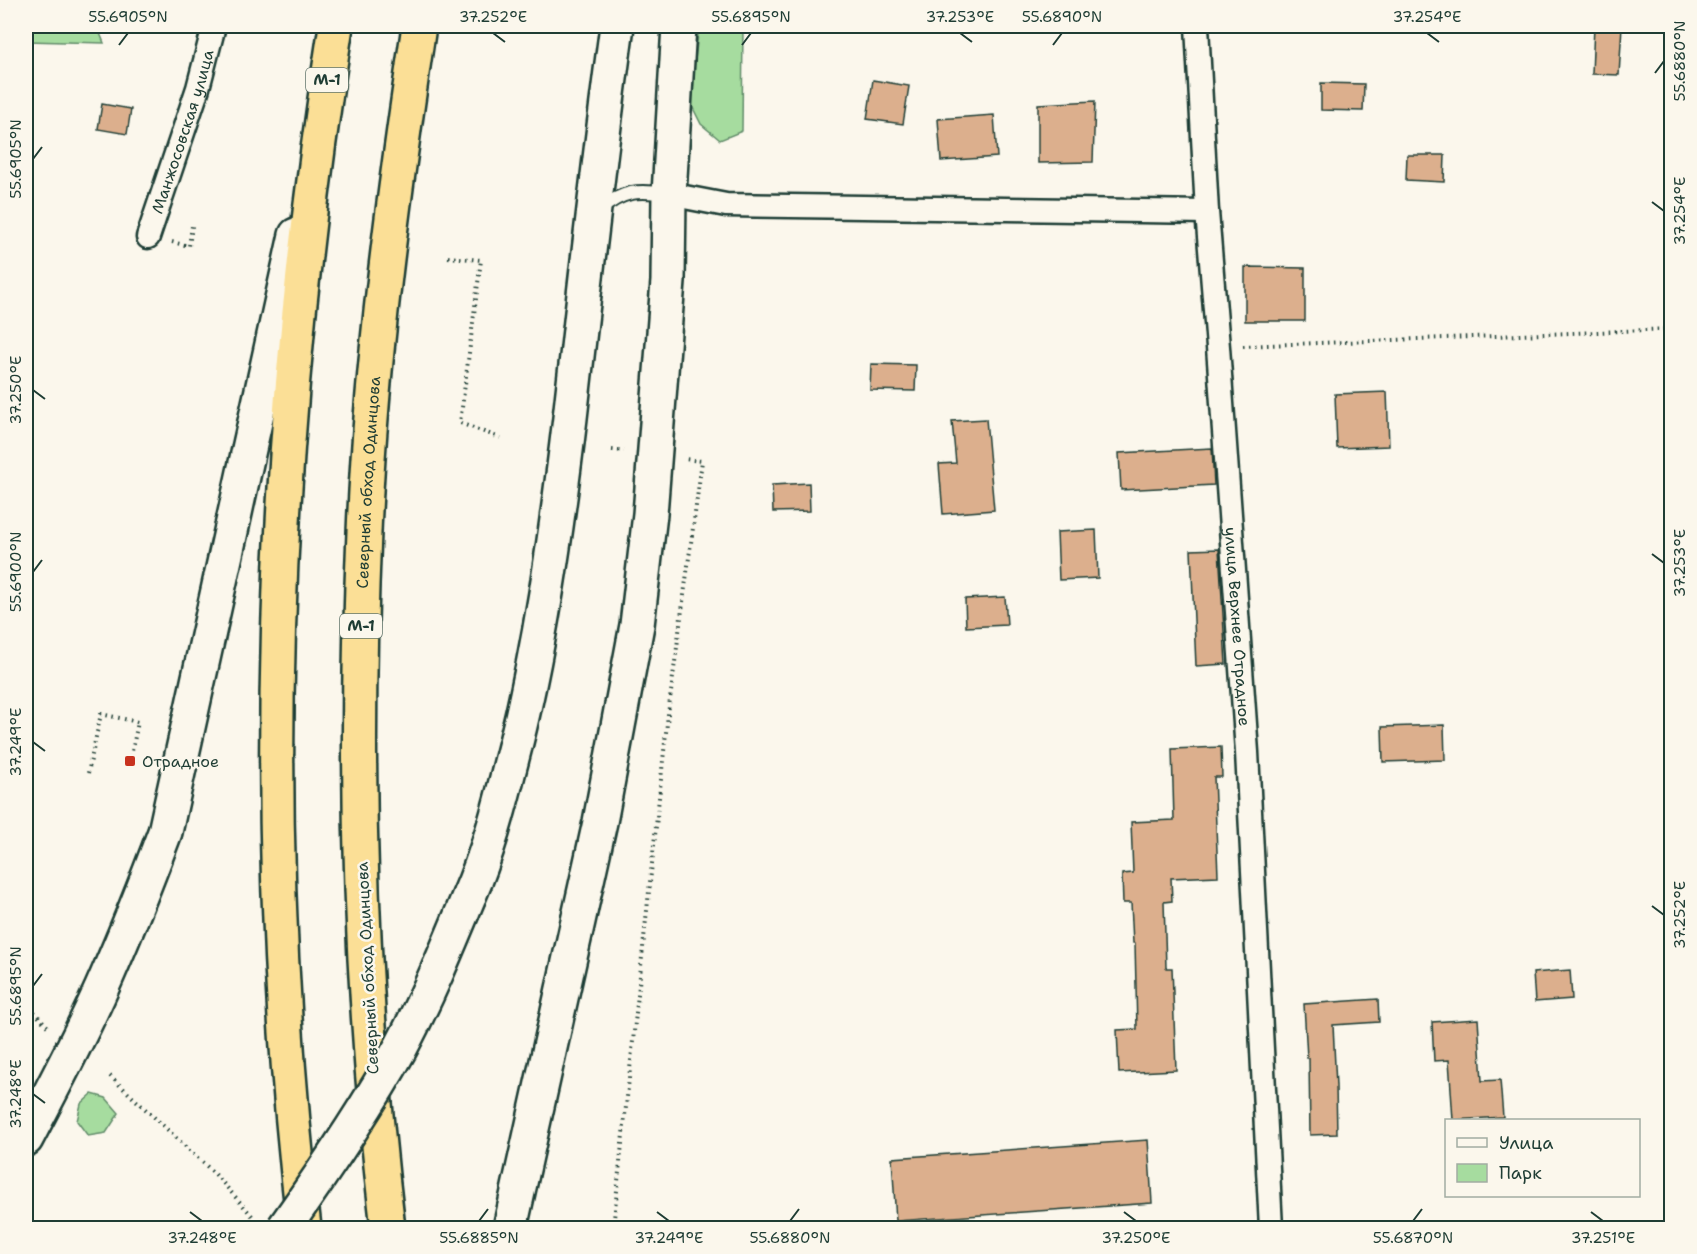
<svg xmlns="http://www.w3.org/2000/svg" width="1697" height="1254" viewBox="0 0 1697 1254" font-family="'Shantell Sans',sans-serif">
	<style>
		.green { fill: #a6dc9f; stroke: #628c6a; stroke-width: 1.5 }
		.building { fill: #dcaf8d; stroke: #1f3d34; stroke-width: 1.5 }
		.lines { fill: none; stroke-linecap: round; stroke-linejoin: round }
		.lane-casing { stroke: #1f3d34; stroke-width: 16 }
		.street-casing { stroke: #1f3d34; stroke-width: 27 }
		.secondary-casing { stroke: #1f3d34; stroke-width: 38 }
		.highway-casing { stroke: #1f3d34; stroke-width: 38 }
		.path { stroke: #1f3d34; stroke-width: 4; stroke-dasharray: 1.5 4.5; stroke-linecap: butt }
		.lane { stroke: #fbf7ec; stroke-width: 12 }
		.street { stroke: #fbf7ec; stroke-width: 22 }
		.secondary { stroke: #fbf7ec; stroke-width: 33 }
		.highway { stroke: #fbdf96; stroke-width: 33 }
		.secondary-bridge-casing { stroke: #1f3d34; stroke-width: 38; stroke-linecap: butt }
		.secondary-bridge { stroke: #fbf7ec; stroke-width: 33 }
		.ticks { fill: none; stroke: #1f3d34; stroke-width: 2 }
		.poi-dot { fill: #c8321e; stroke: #fbf7ec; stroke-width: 2 }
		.labels { text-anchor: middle; stroke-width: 5; stroke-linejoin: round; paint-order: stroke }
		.shield { fill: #fbf7ec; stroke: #61756b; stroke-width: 1.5 }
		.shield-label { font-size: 15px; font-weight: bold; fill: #1f3d34 }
		.street-label { font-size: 16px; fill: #1f3d34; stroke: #fbf7ec }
		.poi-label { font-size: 16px; fill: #1f3d34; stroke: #fbf7ec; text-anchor: start }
		.neatline { fill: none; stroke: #1f3d34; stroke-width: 2 }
		.ticks-label { font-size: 15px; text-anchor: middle; fill: #1f3d34 }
	</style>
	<rect width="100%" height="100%" fill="#fbf7ec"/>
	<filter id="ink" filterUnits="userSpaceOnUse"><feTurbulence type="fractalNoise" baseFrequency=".0167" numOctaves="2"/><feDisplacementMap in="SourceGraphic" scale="12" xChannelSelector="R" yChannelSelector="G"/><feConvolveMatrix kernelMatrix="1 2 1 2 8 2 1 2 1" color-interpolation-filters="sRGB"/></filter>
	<g filter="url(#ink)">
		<!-- green -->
		<g class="green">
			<path d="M26 26H97L104 43 26 41Z"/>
			<path d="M699 26H743L742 131 720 140 701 124 690 102Z"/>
			<path d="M92 1094 106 1098 119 1113 106 1133 88 1136 77 1121 81 1104Z"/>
		</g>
		<!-- building -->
		<g class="building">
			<path d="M1594 26H1622L1619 75 1592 74Z"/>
			<path d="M873 80 909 86 903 124 867 119Z"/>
			<path d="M1321 83 1364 84 1363 111 1321 110Z"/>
			<path d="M1095 101 1093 162 1038 163V104Z"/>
			<path d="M102 104 131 109 127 134 98 129Z"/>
			<path d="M994 115 997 157 941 161 938 119Z"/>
			<path d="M1407 155H1445L1444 182 1406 180Z"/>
			<path d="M1245 267 1305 268V321H1245Z"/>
			<path d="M871 364 916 365 915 391 870 390Z"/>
			<path d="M1387 392 1389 446 1337 448 1335 394Z"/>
			<path d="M986 419 994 510 943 514 939 464 956 463 952 421Z"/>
			<path d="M1212 448 1214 485 1121 490 1119 453Z"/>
			<path d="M809 483 810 511 773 512 772 485Z"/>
			<path d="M1096 530 1098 578 1059 580 1057 532Z"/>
			<path d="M1219 549 1226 664 1196 666 1191 550Z"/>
			<path d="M1005 597 1007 625 966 627 965 599Z"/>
			<path d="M1444 725 1445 760 1383 762 1382 727Z"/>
			<path d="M1221 747 1222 777H1214L1218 876 1171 878 1172 901 1164 902 1166 968H1172L1176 1070 1119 1073 1117 1030 1137 1029 1135 943H1133L1131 903H1123L1122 874 1133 873 1131 822 1174 820 1172 749Z"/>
			<path d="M1570 970 1572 999 1535 1002 1533 973Z"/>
			<path d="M1378 999 1379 1022 1333 1025 1336 1086 1337 1134 1310 1135 1309 1058H1307L1304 1004Z"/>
			<path d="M1478 1019 1482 1081 1500 1080 1503 1117 1453 1120 1449 1060 1434 1061 1432 1022Z"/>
			<path d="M1148 1140 1152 1203 896 1221 892 1158Z"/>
		</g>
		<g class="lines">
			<!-- lane casing -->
			<g class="lane-casing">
				<path id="lane" d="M600 210C623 190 638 190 667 194"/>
			</g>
			<!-- street casing -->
			<g class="street-casing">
				<g id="street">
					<path id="s1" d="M1197 26 1207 212 1218 347 1247 752 1271 1228"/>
					<path d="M669 194 726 205 1207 212"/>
					<path id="s2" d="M148 237 198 88 214 26"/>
				</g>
			</g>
			<!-- secondary casing -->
			<g class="secondary-casing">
				<g id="secondary">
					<path d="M469 896C487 855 499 810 510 766 540 652 556 535 570 418 585 287 599 156 617 26"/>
					<path d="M26 1139C54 1085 83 1032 107 976 128 928 147 880 165 832L296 235"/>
					<path d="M510 1228 600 822 637 625 650 514 668 281 669 194 679 26"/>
				</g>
			</g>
			<!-- highway casing -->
			<g class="highway-casing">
				<g id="highway">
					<path d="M304 1228C257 829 273 423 336 26"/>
					<path id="s3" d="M388 1228C360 998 354 764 364 532 371 362 394 193 419 26"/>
				</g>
			</g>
			<!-- path -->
			<g class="path">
				<path d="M172 242 189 246 192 226"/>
				<path d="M448 257 481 260 460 423 500 438"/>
				<path d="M1243 346 1672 329"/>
				<path d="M612 450 624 451"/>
				<path d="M88 773 101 714 138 722 130 761"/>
				<path d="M26 1003 49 1028"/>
				<path d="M110 1076 215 1174 255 1219"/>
				<path d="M613 1228 668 714 702 461 684 459"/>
			</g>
			<!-- lane -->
			<use href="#lane" class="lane"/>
			<!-- street -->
			<use href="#street" class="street"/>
			<!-- secondary -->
			<use href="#secondary" class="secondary"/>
			<!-- highway -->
			<use href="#highway" class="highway"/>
			<!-- secondary-bridge casing -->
			<g class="secondary-bridge-casing">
				<path id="secondary-bridge" d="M284 1228C325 1170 366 1110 401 1047 427 998 448 947 469 896"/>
			</g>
			<!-- secondary-bridge -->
			<use href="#secondary-bridge" class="secondary-bridge"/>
		</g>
	</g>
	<!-- ticks -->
	<path class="ticks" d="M493 33 505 42M960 33 972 42M1427 33 1439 42M119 45 128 33M742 45 751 33M1053 45 1062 33M1655 73 1664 61M33 159 42 147M1652 202 1664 211M33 390 45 399M1652 554 1664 563M33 572 42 560M33 742 45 751M1652 906 1664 915M33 986 42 974M33 1094 45 1103M190 1212 202 1221M657 1212 669 1221M1124 1212 1136 1221M1591 1212 1603 1221M479 1221 488 1209M790 1221 799 1209M1413 1221 1422 1209"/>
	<!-- markers -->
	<rect class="poi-dot" x="124" y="755" width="12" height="12" rx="3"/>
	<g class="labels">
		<!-- shield labels -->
		<g class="shield">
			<rect x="306" y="68" width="42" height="24" rx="4.5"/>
			<rect x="340" y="614" width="42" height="24" rx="4.5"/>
		</g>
		<g class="shield-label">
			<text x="327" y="85">М-1</text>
			<text x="361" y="631">М-1</text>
		</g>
		<!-- street labels -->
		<g class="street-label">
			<text dy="6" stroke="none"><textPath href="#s2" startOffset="111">Манжосовская улица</textPath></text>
			<text dy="6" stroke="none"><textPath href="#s3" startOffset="747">Северный обход Одинцова</textPath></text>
			<text dy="6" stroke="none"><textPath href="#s1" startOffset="602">улица Верхнее Отрадное</textPath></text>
			<text transform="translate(367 968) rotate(-93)" y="6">Северный обход Одинцова</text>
		</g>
		<!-- poi labels -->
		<g class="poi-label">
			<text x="142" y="767">Отрадное</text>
		</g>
	</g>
	<!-- margin -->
	<rect width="1697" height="1254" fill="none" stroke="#fbf7ec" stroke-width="66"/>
	<!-- legend -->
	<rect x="1445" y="1119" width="195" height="78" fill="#fbf7ec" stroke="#a3ada2" stroke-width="1.5"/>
	<rect x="1457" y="1138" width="30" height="9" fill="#fbf7ec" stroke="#a3ada2" stroke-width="1.5"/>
	<text x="1499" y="1149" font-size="18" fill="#1f3d34">Улица</text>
	<rect x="1457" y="1164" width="30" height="18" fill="#a6dc9f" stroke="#a3ada2" stroke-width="1.5"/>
	<text x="1499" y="1179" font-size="18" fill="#1f3d34">Парк</text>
	<rect x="33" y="33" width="1631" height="1188" class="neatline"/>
	<g class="ticks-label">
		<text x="128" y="22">55.6905°N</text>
		<text x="493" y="22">37.252°E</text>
		<text x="751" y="22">55.6895°N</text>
		<text x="960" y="22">37.253°E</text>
		<text x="1062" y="22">55.6890°N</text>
		<text x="1427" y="22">37.254°E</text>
		<text transform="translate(1680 61) rotate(-90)" y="5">55.6880°N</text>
		<text transform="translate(16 159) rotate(-90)" y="5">55.6905°N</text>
		<text transform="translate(1680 211) rotate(-90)" y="5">37.254°E</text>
		<text transform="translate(16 390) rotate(-90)" y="5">37.250°E</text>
		<text transform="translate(1680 563) rotate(-90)" y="5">37.253°E</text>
		<text transform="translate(16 572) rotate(-90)" y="5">55.6900°N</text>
		<text transform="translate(16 742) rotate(-90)" y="5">37.249°E</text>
		<text transform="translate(1680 915) rotate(-90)" y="5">37.252°E</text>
		<text transform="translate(16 986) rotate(-90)" y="5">55.6895°N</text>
		<text transform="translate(16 1094) rotate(-90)" y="5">37.248°E</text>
		<text x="202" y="1243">37.248°E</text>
		<text x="479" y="1243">55.6885°N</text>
		<text x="669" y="1243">37.249°E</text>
		<text x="790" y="1243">55.6880°N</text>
		<text x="1136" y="1243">37.250°E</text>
		<text x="1413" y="1243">55.6870°N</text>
		<text x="1603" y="1243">37.251°E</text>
	</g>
</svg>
